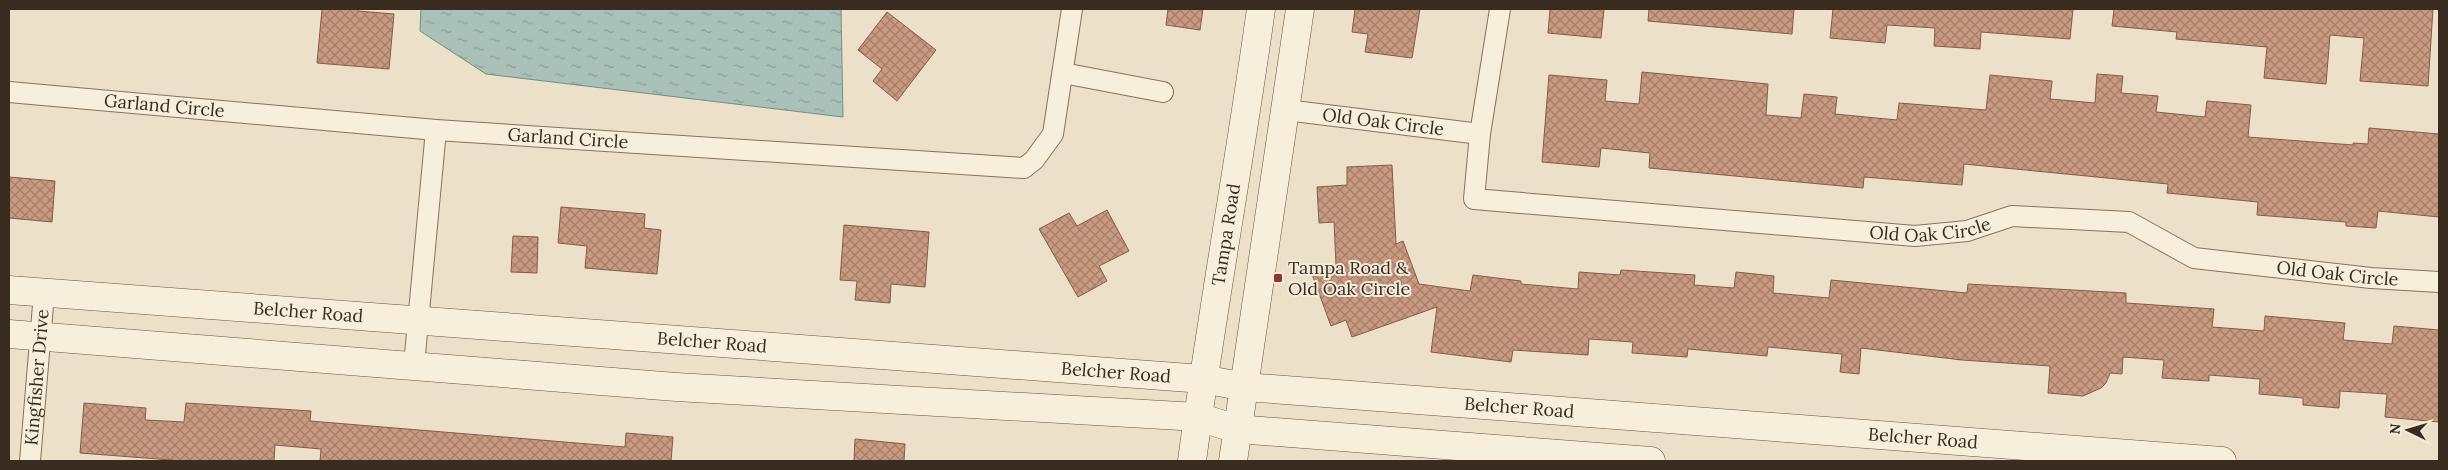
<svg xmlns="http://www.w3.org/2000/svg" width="2448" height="470" viewBox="0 0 2448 470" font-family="Lora,serif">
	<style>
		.water { fill: url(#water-ripples); stroke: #709086 }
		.building { fill: url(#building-cross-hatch); stroke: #865b46 }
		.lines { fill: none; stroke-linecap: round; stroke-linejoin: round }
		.street-casing { stroke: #88725f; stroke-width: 22 }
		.secondary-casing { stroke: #6a5342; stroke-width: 29 }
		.street { stroke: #f7eedc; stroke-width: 20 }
		.secondary { stroke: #f7eedc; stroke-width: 28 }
		.poi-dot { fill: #943239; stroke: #f4ead9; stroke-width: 2 }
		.labels { text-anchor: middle; stroke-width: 4; stroke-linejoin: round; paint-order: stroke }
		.street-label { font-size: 18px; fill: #3a2b21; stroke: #f4ead9 }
		.poi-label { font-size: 18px; fill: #3a2b21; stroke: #f4ead9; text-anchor: start }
	</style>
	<defs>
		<pattern id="water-ripples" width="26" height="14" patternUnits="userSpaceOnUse" patternTransform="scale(1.25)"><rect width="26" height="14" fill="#aac1b9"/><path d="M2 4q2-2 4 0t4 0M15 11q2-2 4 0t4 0" fill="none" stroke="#8b9d96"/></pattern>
		<pattern id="building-cross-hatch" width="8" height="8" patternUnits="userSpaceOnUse" patternTransform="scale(1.25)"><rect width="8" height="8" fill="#c99a81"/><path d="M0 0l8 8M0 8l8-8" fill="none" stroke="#a47e69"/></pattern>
	</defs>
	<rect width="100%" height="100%" fill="#ede0c9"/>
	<!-- water -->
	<path class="water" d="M421 9H841L843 117 486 74 420 31Z"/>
	<!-- building -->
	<g class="building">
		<path d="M322 9H358V11L394 14 389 69 317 63Z"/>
		<path d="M1168 9H1203L1200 30 1166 25Z"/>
		<path d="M1355 9H1420L1412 58 1365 52 1368 34 1352 32Z"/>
		<path d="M1550 9H1604L1601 38 1548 33Z"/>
		<path d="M1649 9H1794L1792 34 1648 21Z"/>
		<path d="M1833 9H2073L2070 39 1981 32 1980 49 1934 46 1935 28 1887 25 1885 43 1830 38Z"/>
		<path d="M2114 9H2433L2428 86 2360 81 2364 38 2330 35 2326 84 2264 78 2267 47 2176 39 2177 32 2112 26Z"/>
		<path d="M887 12 936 50 897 101 873 81 882 69 858 50Z"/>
		<path d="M1642 72 1768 84 1766 115 1801 118 1804 94 1837 97 1835 114 1897 120 1899 103 1986 110 1990 75 2052 81 2050 99 2095 103 2097 74 2123 76 2121 93 2158 96 2156 112 2205 117 2207 101 2251 105 2248 137 2353 145V143L2368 144 2369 128 2439 134V217L2378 211 2376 228 2346 226V222L2257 215 2258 202 2167 193 2168 184 1964 164 1962 185 1864 177 1863 188 1649 168 1650 153 1601 148 1599 167 1542 162 1549 75 1607 80 1605 101 1639 104Z"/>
		<path d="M1392 165 1396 244 1403 241 1419 284 1470 291 1473 275 1521 281V284L1578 289 1579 272 1620 275 1621 270 1695 275 1694 285 1734 288 1736 272 1774 276 1773 293 1829 298 1831 280 1967 293 1968 284 2126 293V303L2214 309 2212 327 2264 331 2265 316 2345 323 2343 340 2392 344 2394 326 2439 330V422L2385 417 2387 394 2340 391 2339 408 2303 405V398L2259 394 2260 379 2209 375V381L2162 378 2164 360 2123 357 2122 374 2110 373 2106 383 2101 388 2083 396 2048 393 2050 366 1962 360 1861 348 1859 374 1840 372 1842 354 1768 347 1767 356 1688 349 1687 357 1632 353 1633 342 1589 339 1588 355 1513 350 1511 362 1431 352 1437 307 1352 337 1346 320 1331 326 1312 274 1336 265 1334 222 1319 223 1317 187 1347 185V167Z"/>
		<path d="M9 177 55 181 52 222 9 218Z"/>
		<path d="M561 207 645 214 644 228 661 230 657 274 585 268 587 246 558 243Z"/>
		<path d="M1107 210 1129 251 1099 266 1107 281 1078 297 1039 229 1069 213 1077 226Z"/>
		<path d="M844 225 929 232 925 287 891 284 890 303 855 300 857 281 840 280Z"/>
		<path d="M513 236 538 237 537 273 511 272Z"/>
		<path d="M84 403 146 408 145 420 184 422 186 403 311 411 310 421 625 447 626 433 673 437 671 461H320L321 449 275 445 274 461H184L80 453Z"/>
		<path d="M855 439 905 444 904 461H854Z"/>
	</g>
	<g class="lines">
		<!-- street casing -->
		<g class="street-casing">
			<g id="street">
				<path id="s1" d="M1500 9 1480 134 1474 199 1915 236 1967 231 2012 216 2129 222 2194 258 2371 278 2439 282"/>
				<path d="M1063 73 1163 92"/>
				<path id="s2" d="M9 92 436 130 1024 168 1034 160 1053 134 1072 9"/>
				<path id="s3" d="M1286 110 1480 134"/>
				<path d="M414 365 436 130"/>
				<path id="s4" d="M30 461 44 293"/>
			</g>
		</g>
		<!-- secondary casing -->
		<g class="secondary-casing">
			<g id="secondary">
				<path id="s5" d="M9 290 1203 379 1245 387 2222 461"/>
				<path d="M9 334 676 387 1198 417 1237 429 1651 461"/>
				<path id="s6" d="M1192 461C1212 310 1240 160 1261 9"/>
				<path d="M1233 461 1300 9"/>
			</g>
		</g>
		<!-- street -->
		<use href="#street" class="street"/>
		<!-- secondary -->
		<use href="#secondary" class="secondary"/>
	</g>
	<!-- markers -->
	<rect class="poi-dot" x="1273" y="273" width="10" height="10" rx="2.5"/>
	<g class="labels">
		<!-- street labels -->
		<g class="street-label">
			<text dy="6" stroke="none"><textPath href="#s2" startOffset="156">Garland Circle</textPath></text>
			<text dy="6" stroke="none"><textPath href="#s3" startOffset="98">Old Oak Circle</textPath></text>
			<text dy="6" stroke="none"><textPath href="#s2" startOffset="561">Garland Circle</textPath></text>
			<text dy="6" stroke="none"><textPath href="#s1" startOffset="650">Old Oak Circle</textPath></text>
			<text dy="6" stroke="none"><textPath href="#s6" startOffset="229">Tampa Road</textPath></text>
			<text dy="6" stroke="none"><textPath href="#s1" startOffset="1070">Old Oak Circle</textPath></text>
			<text dy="6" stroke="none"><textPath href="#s5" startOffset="300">Belcher Road</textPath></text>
			<text dy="6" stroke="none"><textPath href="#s5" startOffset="705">Belcher Road</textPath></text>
			<text dy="6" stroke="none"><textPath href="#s5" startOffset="1110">Belcher Road</textPath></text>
			<text dy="6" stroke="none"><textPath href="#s4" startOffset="84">Kingfisher Drive</textPath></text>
			<text dy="6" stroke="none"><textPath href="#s5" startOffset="1515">Belcher Road</textPath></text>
			<text dy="6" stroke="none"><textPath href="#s5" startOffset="1920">Belcher Road</textPath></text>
		</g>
		<!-- poi labels -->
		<g class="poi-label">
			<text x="1288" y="274">Tampa Road &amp;<tspan x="1288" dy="21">Old Oak Circle</tspan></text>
		</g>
	</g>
	<!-- border -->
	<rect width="2448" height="470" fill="none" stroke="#3a2b21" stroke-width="20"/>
	<!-- north arrow -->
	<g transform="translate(2408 430) rotate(275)" stroke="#f4ead9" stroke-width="4" paint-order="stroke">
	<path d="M0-4L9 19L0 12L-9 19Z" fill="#3a2b21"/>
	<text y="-8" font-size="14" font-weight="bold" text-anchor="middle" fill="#3a2b21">N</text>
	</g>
</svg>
